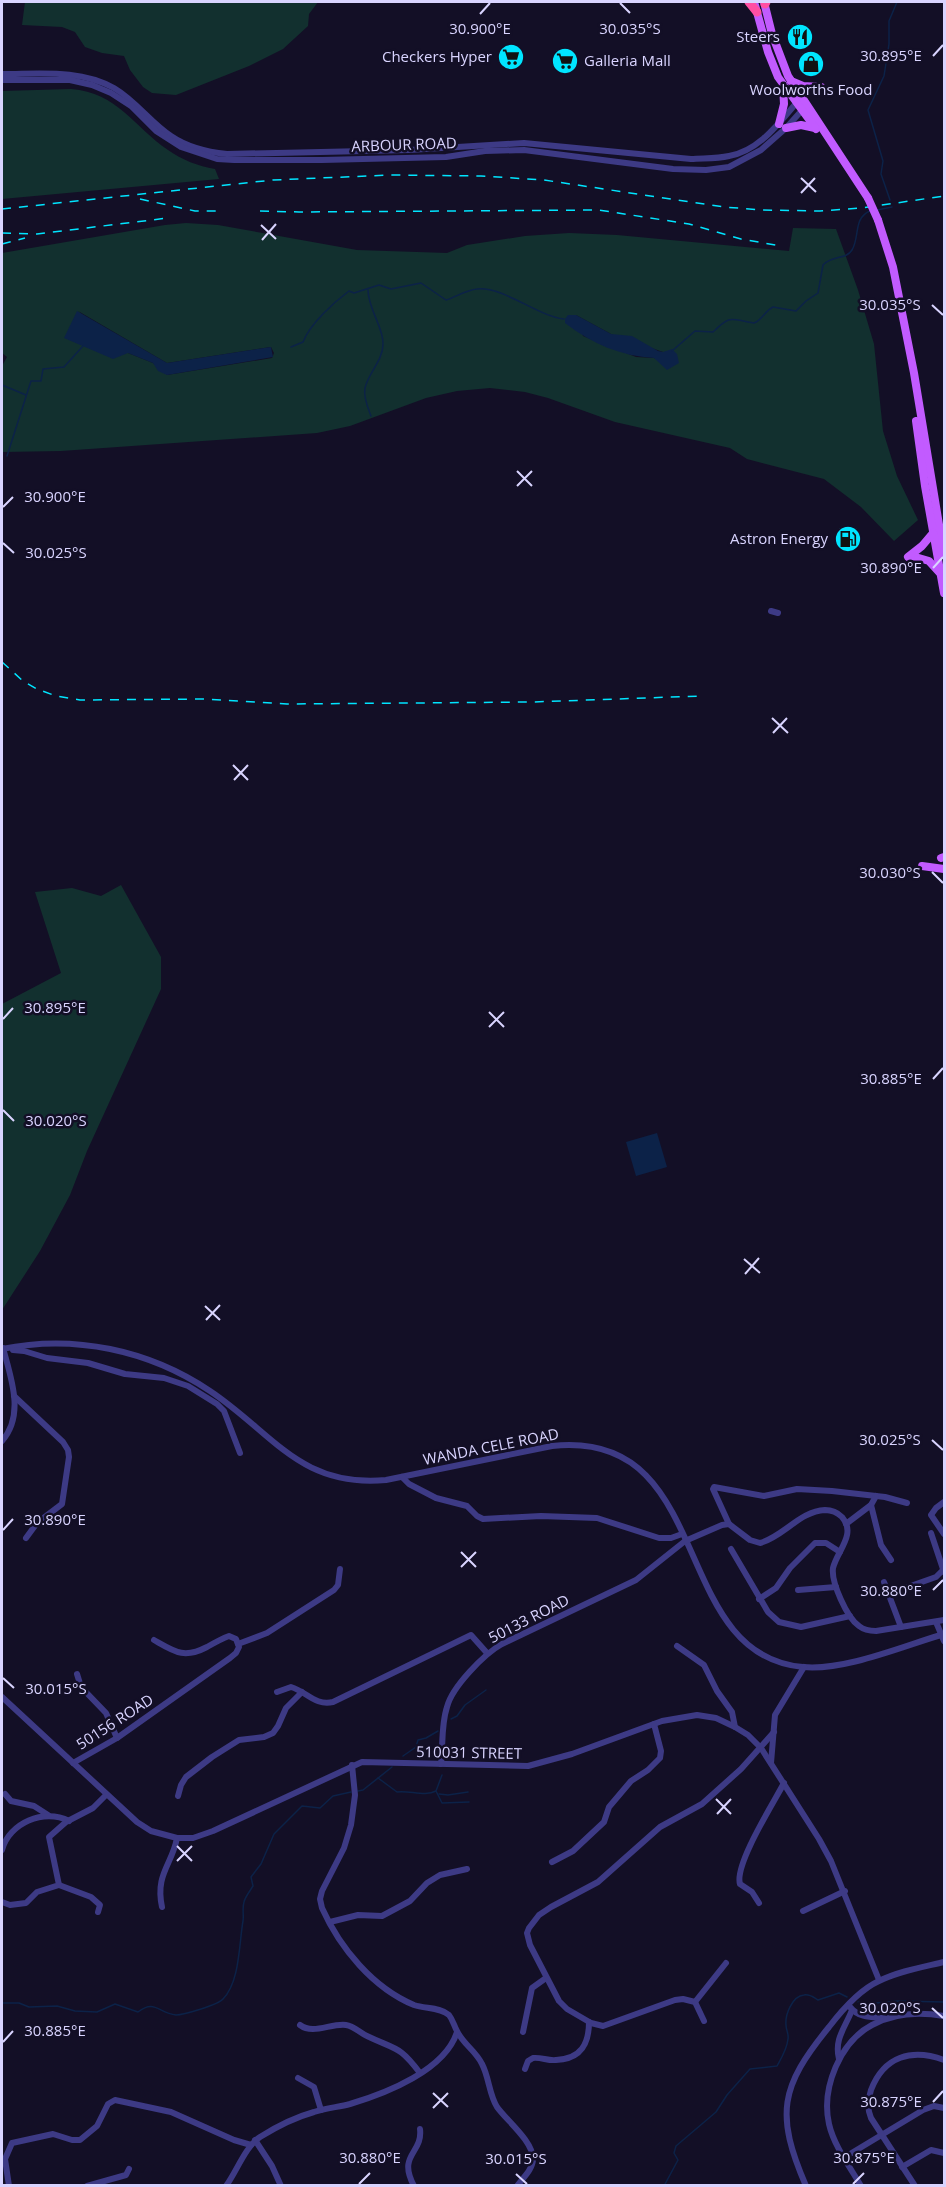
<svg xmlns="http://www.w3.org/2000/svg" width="946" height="2187" viewBox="0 0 946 2187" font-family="'Open Sans',sans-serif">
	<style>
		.green { fill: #12302f; fill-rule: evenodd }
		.water { fill: #0c2248 }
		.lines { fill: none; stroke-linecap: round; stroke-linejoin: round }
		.stream { stroke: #0c2248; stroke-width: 1.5 }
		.minor { stroke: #3d3a85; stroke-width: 6 }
		.major { stroke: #c25bff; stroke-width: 8 }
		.highway { stroke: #ff4fa3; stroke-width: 9 }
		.rail { stroke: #00e5ff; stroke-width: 1.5; stroke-dasharray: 9 8; stroke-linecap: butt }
		.major-bridge { stroke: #c25bff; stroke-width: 8 }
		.ticks { fill: none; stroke: #d9d4ff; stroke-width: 2 }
		.labels { text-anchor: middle; stroke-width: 5; stroke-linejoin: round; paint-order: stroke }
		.poi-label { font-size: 15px; fill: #d9d4ff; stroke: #130f26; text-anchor: end }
		.street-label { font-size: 15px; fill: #d9d4ff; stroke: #130f26 }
		.ticks-label { font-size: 15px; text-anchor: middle; fill: #d9d4ff; stroke: #130f26; stroke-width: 5; stroke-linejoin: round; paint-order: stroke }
	</style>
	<rect width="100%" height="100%" fill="#130f26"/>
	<!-- green -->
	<g class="green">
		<path d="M25 2H318L309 14 308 26 283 49 249 66 176 95 152 93 143 87 130 70 124 56 102 53 85 47 75 32 62 27 22 25Z"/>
		<path d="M71 89C118 93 133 126 168 150 182 160 198 166 215 169L219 179 2 199V91Z"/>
		<path d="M186 223 218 225 357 250 447 253 467 245 525 236 569 233 617 235 789 251 793 228 836 229 858 290 874 344 883 431 897 476 918 520 894 541 861 507 824 479 747 459 730 448 615 422 548 398 525 392 490 388 457 391 426 398 350 426 317 433 61 451 2 452V366L7 357 2 353V253L165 225ZM78 311 167 363 271 347 274 353 272 358 167 375 153 363 128 353ZM576 315 611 334 663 352 660 361 654 358 636 357 583 336Z"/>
		<path d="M121 885 161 957V989L87 1151 70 1195 40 1251 2 1310V1004L61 973 35 892 72 888 101 896Z"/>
	</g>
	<!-- water -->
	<g class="water">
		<path d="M77 311 167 363 271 347 273 357 167 375 158 371 153 363 128 353 113 359 64 338Z"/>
		<path d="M568 315H576L611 334 632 336 658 351 663 352 672 349 677 354 679 363 667 370 654 358C621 356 592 344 565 323V319Z"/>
		<path d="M657 1133 667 1167 636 1176 626 1142Z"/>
	</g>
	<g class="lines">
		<!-- stream -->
		<g class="stream">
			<path d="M890 200 881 174 883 161 868 110 884 76 889 44V21L897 2"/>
			<path d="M877 210 892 207"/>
			<path d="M368 290C368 309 384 328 383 344 383 361 368 373 365 388 363 397 368 408 371 416"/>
			<path d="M291 347 303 342C310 324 333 303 349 291L354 293 379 285 391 289 421 283 446 300C456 297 466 290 477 289 503 286 537 316 564 319"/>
			<path d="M672 351 695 331 713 332C732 313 731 320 754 323 762 320 765 311 773 307L796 311 806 301 818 293 823 265C832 255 846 260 852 250 860 237 853 218 870 211"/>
			<path d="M2 385 26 395"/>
			<path d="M7 456 31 381H41L43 369 64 367 83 346"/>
			<path d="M451 1719 457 1716 465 1705 486 1690"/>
			<path d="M403 1756 416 1747 418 1740 426 1738 438 1731"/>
			<path d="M378 1778 397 1792C409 1790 425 1797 436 1791L442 1775"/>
			<path d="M358 1791 363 1790 392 1767"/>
			<path d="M436 1791 442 1803 469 1802"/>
			<path d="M439 1794 448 1795 468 1792"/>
			<path d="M858 2002 865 2004 898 2001 944 2002"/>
			<path d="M2 2003H19L29 2007 57 2006 75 2011 97 2012 115 2004 138 2012C155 1999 158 2013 176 2015 183 2015 218 2005 223 1999 240 1982 239 1943 243 1921 244 1915 242 1908 244 1902 245 1897 250 1891 253 1886L251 1877 261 1864 274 1834 302 1806 320 1808 333 1796 351 1792"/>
			<path d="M664 2186 678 2160 674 2153 676 2146 716 2112 727 2095 750 2069 777 2066C782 2057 787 2049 788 2039 789 2034 786 2030 786 2025 785 2015 792 1996 804 1995 810 1994 813 1997 818 2000L839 1993 847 1997"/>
		</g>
		<!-- minor -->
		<g class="minor">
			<path d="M2 74C40 74 80 69 114 88 136 101 150 122 171 136 187 147 207 152 227 154L409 150 524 143 691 159C703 158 716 159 729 156 759 151 779 123 798 101"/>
			<path d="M2 80H70L92 85 111 93 131 106 156 131 181 147 217 159 234 160H322L446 157 485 151 524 150 673 169 706 170 729 167 761 150 786 128 804 108"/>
			<path d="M771 611 778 613"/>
			<path d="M2 1349C74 1334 149 1350 210 1391 273 1433 300 1488 386 1480L552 1446C717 1428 667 1655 803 1667 845 1671 903 1646 944 1634"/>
			<path d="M13 1350 24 1351 47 1358 88 1363 125 1374 164 1378 188 1386 217 1404 224 1411 240 1453"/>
			<path d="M14 1396 63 1442 68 1450 69 1457 62 1504 37 1523 26 1538"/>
			<path d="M2 1441C25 1415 11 1378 3 1348"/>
			<path d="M402 1477 409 1484 436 1498 467 1506 477 1516 483 1519 541 1516 597 1518 659 1538H671L682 1534"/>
			<path d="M944 1502 936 1508 931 1515 944 1534"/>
			<path d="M871 1505 881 1545 891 1560"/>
			<path d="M729 1524 713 1489 714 1487 764 1496 797 1489 832 1491 885 1497 907 1503"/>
			<path d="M846 1524 871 1505 876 1496"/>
			<path d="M931 1533 944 1572"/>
			<path d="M731 1549 768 1612 779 1622 801 1627 850 1616"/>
			<path d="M884 1582 901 1627"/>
			<path d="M798 1590 836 1587"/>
			<path d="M888 1594 936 1577 943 1570"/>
			<path d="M759 1599 776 1588 790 1568 815 1543H826L840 1552"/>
			<path d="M936 1622 944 1641"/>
			<path d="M238 1644 267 1633 334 1590 338 1585 340 1569"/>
			<path d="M677 1646 704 1665 717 1691 732 1712 735 1727"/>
			<path d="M77 1674 81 1687 106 1713 117 1738"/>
			<path d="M277 1692 291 1687C307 1692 315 1706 333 1702L471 1635 487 1653"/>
			<path d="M2 1697 137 1822 151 1831 177 1838H193L213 1831 362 1762 528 1766 572 1754 662 1721 697 1715 716 1718 735 1727 748 1735 761 1748 819 1839 831 1861 879 1980"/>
			<path d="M73 1763 117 1738 230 1658 236 1653 239 1647 236 1639 229 1636C221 1639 214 1643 207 1647 184 1659 175 1652 154 1640"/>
			<path d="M771 1763 775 1715 804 1667"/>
			<path d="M441 1764C443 1746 441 1725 447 1707 452 1687 484 1654 502 1644L636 1580 685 1541 722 1525 729 1524 750 1540 760 1543C783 1537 800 1511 825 1510 832 1510 837 1512 842 1517 857 1534 837 1551 833 1568 831 1582 847 1618 859 1626 864 1630 870 1631 876 1631L944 1620"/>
			<path d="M352 1765 355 1795 351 1825 344 1848 322 1891 320 1899 322 1908C340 1948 373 1988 414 2005 425 2009 440 2007 449 2015 453 2020 454 2026 457 2031 463 2044 476 2051 482 2064 489 2077 489 2094 497 2107 507 2121 533 2141 533 2159 533 2169 523 2178 517 2186"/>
			<path d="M5 1794 11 1801 34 1806 48 1815"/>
			<path d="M178 1796 181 1785 186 1777 212 1757 239 1740 264 1737 273 1733 278 1726 286 1708 302 1692"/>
			<path d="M2 1850C9 1823 44 1808 69 1821"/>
			<path d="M552 1862 573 1851 604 1822 609 1807 631 1781 648 1770 660 1758 661 1751 654 1724"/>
			<path d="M59 1885 91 1897 100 1905 98 1912"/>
			<path d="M2 1902 10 1905 26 1903 37 1892 59 1885 49 1837 66 1822 93 1808 106 1795"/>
			<path d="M759 1903 752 1892 740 1884C734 1865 774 1802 784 1783"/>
			<path d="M162 1907C155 1874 172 1865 177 1838"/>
			<path d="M803 1911 845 1891"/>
			<path d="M330 1922 358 1915 382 1916 410 1901 427 1883 440 1875 467 1869"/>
			<path d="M726 1963 695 2002 683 1999 675 2000 603 2026 591 2023 567 2009 559 2001 530 1945 527 1933 529 1928 539 1915 551 1907 598 1882 660 1827 702 1804 741 1769 774 1732"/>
			<path d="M695 2002 704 2021"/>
			<path d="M850 2007C859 2018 871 2017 884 2018"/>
			<path d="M300 2025C313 2035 331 2023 346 2025 354 2026 360 2033 367 2036 396 2050 399 2045 420 2073"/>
			<path d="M523 2032 532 1988 546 1978"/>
			<path d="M839 2059C834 2039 845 2028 852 2010"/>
			<path d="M525 2069 528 2061 533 2058C541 2057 548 2061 556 2060 581 2059 589 2044 589 2022"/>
			<path d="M298 2078 314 2087 321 2110"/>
			<path d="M255 2140 272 2166 281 2186"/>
			<path d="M845 2157 923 2110 934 2106 944 2108"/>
			<path d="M902 2167 931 2150 944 2153"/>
			<path d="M9 2186 5 2159 12 2143 53 2134 72 2140H80L97 2126 108 2104 115 2100 171 2112 234 2140 251 2145"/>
			<path d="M87 2186 126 2175 129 2169"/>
			<path d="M226 2186C237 2171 245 2147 260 2137 276 2127 296 2117 314 2112 326 2108 339 2107 350 2104 387 2093 445 2070 457 2032"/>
			<path d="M414 2186C397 2154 423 2154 420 2129"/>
			<path d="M806 2186C775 2114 780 2087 829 2027 842 2010 859 1990 879 1981 899 1971 923 1967 944 1962"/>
			<path d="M861 2186C850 2167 834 2146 829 2124 821 2088 840 2042 872 2025 894 2013 921 2012 944 2016"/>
			<path d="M915 2186 871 2118C867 2109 868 2099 871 2090 884 2056 912 2048 944 2060"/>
		</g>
		<!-- major -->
		<g class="major">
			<path d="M764 2 772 34 788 76 868 198"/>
			<path d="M755 5 768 52 778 77 816 129"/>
			<path d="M791 81 803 86 821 87"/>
			<path d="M779 124 784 104 783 86"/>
			<path d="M786 128 801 125 815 128"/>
			<path d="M878 220 893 267 914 373 944 555"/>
			<path d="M916 421 925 486 944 593"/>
			<path d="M912 556 929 561 939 572"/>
			<path d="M908 557 922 546 933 533"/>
			<path d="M941 858 944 857"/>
			<path d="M922 866 944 869"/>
		</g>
		<!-- highway -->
		<g class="highway">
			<path d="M749 2 757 12"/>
			<path d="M765 4 766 2"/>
		</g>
		<!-- rail -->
		<g class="rail">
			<path d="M140 199 195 211H223"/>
			<path d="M2 209 273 180 391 175 481 176 544 180 724 207 763 210 820 211 862 208 944 196"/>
			<path d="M260 211 299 212 599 210 689 224 741 239 781 246"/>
			<path d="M2 233 37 234 168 218"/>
			<path d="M2 244 25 238"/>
			<path d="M2 662 23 681 37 689 56 696 80 700 204 699 287 704 533 702 701 696"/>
		</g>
		<!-- major-bridge -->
		<path class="major-bridge" d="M868 198 878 220"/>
	</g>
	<!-- ticks -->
	<path class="ticks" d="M620 3 630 13M480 14 490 3M933 56 943 45M801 178 816 192M801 193 815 178M261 225 276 239M262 240 276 224M932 305 943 315M517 471 532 486M517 486 532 471M3 507 13 497M3 543 14 553M933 568 943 557M772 718 788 733M773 733 787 718M233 765 248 780M234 780 248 765M932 872 943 883M489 1012 504 1027M3 1019 13 1008M489 1027 504 1012M933 1079 943 1068M3 1110 14 1121M744 1259 760 1273M745 1274 759 1258M205 1306 220 1320M206 1320 220 1305M932 1440 943 1450M3 1530 13 1519M461 1552 476 1567M461 1567 476 1552M933 1590 943 1580M3 1678 14 1688M716 1799 731 1814M717 1814 731 1799M177 1846 192 1861M177 1861 192 1846M932 2008 943 2018M3 2042 13 2031M433 2093 448 2107M933 2102 943 2091M433 2108 448 2093M516 2174 527 2184M359 2184 370 2173M853 2184 864 2173"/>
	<!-- icons -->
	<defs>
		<g id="restaurant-disc" transform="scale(1.35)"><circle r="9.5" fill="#00e5ff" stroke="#130f26"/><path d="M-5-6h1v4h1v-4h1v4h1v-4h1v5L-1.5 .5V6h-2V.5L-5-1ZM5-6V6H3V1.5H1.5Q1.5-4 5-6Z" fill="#111"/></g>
		<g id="supermarket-disc" transform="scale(1.35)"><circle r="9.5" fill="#00e5ff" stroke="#130f26"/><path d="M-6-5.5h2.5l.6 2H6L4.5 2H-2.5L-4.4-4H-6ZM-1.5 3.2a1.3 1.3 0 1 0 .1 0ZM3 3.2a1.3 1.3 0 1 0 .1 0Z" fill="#111"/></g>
		<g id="shop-disc" transform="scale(1.35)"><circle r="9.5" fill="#00e5ff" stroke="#130f26"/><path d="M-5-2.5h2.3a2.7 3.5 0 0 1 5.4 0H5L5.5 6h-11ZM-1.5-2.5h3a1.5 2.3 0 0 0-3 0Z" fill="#111"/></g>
		<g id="fuel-disc" transform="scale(1.35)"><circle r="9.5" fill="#00e5ff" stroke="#130f26"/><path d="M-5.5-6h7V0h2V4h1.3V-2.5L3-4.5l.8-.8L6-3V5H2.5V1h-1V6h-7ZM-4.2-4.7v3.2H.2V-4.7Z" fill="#111"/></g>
	</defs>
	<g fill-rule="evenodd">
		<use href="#restaurant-disc" x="800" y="37"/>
		<use href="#supermarket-disc" x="511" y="57"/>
		<use href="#supermarket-disc" x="565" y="61"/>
		<use href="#shop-disc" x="811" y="64"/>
		<use href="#fuel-disc" x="848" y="539"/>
	</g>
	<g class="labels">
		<!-- poi labels -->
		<g class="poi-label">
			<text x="780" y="42">Steers</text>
			<text x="492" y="62">Checkers Hyper</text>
			<text x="584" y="66" text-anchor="start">Galleria Mall</text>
			<text x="811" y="95" text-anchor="middle">Woolworths Food</text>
			<text x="828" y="544">Astron Energy</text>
		</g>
		<!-- street labels -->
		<g class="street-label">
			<text transform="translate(404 145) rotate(-2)" y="5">ARBOUR ROAD</text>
			<text transform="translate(491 1447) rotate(-11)" y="5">WANDA CELE ROAD</text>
			<text transform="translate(529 1619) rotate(-27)" y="5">50133 ROAD</text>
			<text transform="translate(115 1722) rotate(-33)" y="5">50156 ROAD</text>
			<text transform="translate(469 1753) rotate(1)" y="5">510031 STREET</text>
		</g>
	</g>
	<g class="ticks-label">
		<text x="630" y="34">30.035°S</text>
		<text x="480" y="34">30.900°E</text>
		<text x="891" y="61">30.895°E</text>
		<text x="890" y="310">30.035°S</text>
		<text x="55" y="502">30.900°E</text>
		<text x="56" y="558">30.025°S</text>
		<text x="891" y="573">30.890°E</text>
		<text x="890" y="878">30.030°S</text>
		<text x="55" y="1013">30.895°E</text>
		<text x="891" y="1084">30.885°E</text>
		<text x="56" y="1126">30.020°S</text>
		<text x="890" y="1445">30.025°S</text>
		<text x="55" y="1525">30.890°E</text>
		<text x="891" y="1596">30.880°E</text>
		<text x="56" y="1694">30.015°S</text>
		<text x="890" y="2013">30.020°S</text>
		<text x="55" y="2036">30.885°E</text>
		<text x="891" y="2107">30.875°E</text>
		<text x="370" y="2163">30.880°E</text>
		<text x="864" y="2163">30.875°E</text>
		<text x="516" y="2164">30.015°S</text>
	</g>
	<!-- border -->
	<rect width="946" height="2187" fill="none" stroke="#d9d4ff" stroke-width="6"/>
</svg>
